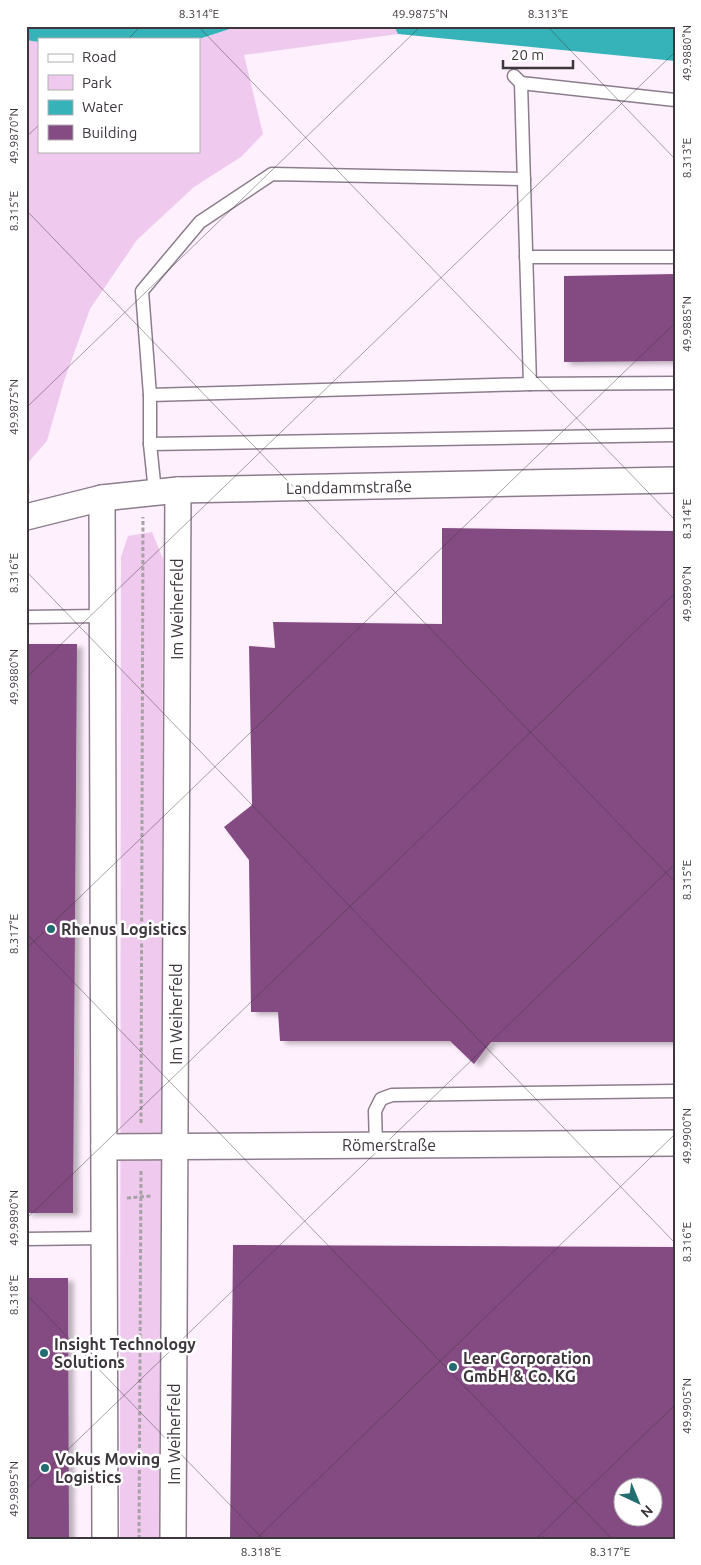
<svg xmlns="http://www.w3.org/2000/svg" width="701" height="1565" viewBox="0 0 701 1565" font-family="Ubuntu,sans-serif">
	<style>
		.built { fill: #fef0fd; fill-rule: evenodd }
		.green { fill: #efc9ee }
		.water { fill: #35b3b9 }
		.building { fill: #844c83; fill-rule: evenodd; filter: url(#shadow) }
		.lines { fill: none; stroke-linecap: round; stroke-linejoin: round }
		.lane-casing { stroke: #8d7d8c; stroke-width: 15 }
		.street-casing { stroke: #8d7d8c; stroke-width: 28 }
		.path { stroke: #a6a1a5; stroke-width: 3; stroke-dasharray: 4 2.5; stroke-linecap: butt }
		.lane { stroke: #fff; stroke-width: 12 }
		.street { stroke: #fff; stroke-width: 25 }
		.ticks { fill: none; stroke: #3d363d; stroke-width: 1; stroke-opacity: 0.45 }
		.poi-dot { fill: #226d71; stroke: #fff; stroke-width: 2 }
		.labels { text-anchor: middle; stroke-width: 5; stroke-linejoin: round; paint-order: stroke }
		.street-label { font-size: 16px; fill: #3d363d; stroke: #fff }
		.poi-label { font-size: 16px; font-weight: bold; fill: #3d363d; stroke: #fff; text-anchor: start }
		.neatline { fill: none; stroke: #3d363d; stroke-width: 2 }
		.ticks-label { font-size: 12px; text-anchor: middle; fill: #3d363d }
	</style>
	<defs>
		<filter id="shadow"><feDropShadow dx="5.5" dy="3" stdDeviation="2.5" flood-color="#0004"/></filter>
	</defs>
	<rect width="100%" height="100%" fill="#fefafd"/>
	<!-- built -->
	<path class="built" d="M398 34 675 61V1539H26V533L34 529 27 464 47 441 64 381 90 309 137 240 194 187 241 157 244 55ZM624 1488H654V1518H624Z"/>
	<!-- green -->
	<g class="green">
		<path d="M239 26H394L398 34 244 55 263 134 241 157 194 187 137 240 90 309 64 381 47 441 27 464 30 493 26 495V40L39 42V151H199V39H177L202 38Z"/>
		<path d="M152 532 163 559 161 1539H120L121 557 128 536Z"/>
	</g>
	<!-- water -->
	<g class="water">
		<path d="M26 26H239L202 38 39 39V42L26 40Z"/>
		<path d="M394 26H675V61L398 34Z"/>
	</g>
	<!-- building -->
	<g class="building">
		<path d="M675 274V361L564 362V276Z"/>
		<path d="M442 528 675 531V1044L673 1042H491L474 1064 450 1041H280L278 1012H251L249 860 224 827 252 805 249 646 275 648 273 622 442 624Z"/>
		<path d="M26 644H77L73 1213H26Z"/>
		<path d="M233 1245 675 1247V1539H230ZM624 1488H654V1518H624Z"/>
		<path d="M26 1278H68L69 1539H26Z"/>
	</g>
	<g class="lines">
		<!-- lane casing -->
		<g class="lane-casing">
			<g id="lane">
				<path d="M514 76 521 83 530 384"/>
				<path d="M521 83 675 100"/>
				<path d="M526 257H675"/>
				<path d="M150 395 530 384 675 383"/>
				<path d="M150 444 675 435"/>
				<path d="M155 492 150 444V395L142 291 200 222 272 174 524 179"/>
				<path d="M26 617 102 616"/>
				<path d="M376 1145 375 1111 381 1099 392 1095 675 1091"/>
				<path d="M26 1239 104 1238"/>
			</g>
		</g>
		<!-- street casing -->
		<g class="street-casing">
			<g id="street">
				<path d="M102 498 105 1539"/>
				<path d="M26 517 102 498 178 490 675 480"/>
				<path d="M104 1147 675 1143"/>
				<path d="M173 1539 178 490"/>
			</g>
		</g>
		<!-- path -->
		<g class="path">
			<path d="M141 1123 143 517"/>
			<path d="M127 1198 151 1196"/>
			<path d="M139 1539 141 1169"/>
		</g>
		<!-- lane -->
		<use href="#lane" class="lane"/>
		<!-- street -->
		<use href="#street" class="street"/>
	</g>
	<!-- ticks -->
	<path class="ticks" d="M198 26 675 520M547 26 675 159M128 39 141 26M26 137 39 125M26 210 675 882M26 408 421 26M26 571 675 1243M26 678 675 52M26 933 612 1539M26 949 675 323M26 1219 675 593M26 1294 263 1539M26 1490 675 864M256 1539 675 1134M536 1539 675 1405"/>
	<!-- markers -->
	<g class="poi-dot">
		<circle cx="51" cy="929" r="5"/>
		<circle cx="44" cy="1353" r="5"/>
		<circle cx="453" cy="1367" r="5"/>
		<circle cx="45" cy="1468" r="5"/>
	</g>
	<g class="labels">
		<!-- street labels -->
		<g class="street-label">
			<text transform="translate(349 487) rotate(-1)" y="6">Landdammstraße</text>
			<text transform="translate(177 609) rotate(-90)" y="6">Im Weiherfeld</text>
			<text transform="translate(176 1014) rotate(-90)" y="6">Im Weiherfeld</text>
			<text x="389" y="1151">Römerstraße</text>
			<text transform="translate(174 1434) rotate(-90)" y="6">Im Weiherfeld</text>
		</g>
		<!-- poi labels -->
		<g class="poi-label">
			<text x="61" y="935">Rhenus Logistics</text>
			<text x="54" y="1350">Insight Technology<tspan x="54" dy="18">Solutions</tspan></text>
			<text x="463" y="1364">Lear Corporation<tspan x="463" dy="18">GmbH &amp; Co. KG</tspan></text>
			<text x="55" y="1465">Vokus Moving<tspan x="55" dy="18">Logistics</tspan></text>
		</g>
	</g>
	<!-- border -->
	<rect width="701" height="1565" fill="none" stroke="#ffffff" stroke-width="55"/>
	<!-- legend -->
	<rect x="38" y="38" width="162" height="115" fill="#ffffff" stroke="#b1afb1"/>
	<rect x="48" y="54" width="25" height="8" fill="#ffffff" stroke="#b1afb1"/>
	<text x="82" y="62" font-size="15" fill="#3d363d">Road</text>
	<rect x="48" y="75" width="25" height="15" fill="#efc9ee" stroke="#b1afb1"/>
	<text x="82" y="88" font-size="15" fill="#3d363d">Park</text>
	<rect x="48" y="100" width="25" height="15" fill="#35b3b9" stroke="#b1afb1"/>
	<text x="82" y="112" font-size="15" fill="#3d363d">Water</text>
	<rect x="48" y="125" width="25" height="15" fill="#844c83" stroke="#b1afb1"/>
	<text x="82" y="138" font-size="15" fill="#3d363d">Building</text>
	<!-- north arrow -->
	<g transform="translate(638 1502) rotate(136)"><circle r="24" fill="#ffffff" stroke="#b1afb1"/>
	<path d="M0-4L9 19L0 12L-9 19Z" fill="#226d71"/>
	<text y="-8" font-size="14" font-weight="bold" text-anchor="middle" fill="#3d363d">N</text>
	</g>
	<!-- scale -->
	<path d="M503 60v8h70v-8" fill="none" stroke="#3d363d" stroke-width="2.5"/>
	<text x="511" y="60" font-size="15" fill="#3d363d" stroke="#ffffff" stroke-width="4" paint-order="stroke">20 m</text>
	<rect x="28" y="28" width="646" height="1510" class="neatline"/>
	<g class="ticks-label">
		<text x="199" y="18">8.314°E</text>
		<text x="420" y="18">49.9875°N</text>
		<text x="548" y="18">8.313°E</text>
		<text transform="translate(687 53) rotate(-90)" y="4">49.9880°N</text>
		<text transform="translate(14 136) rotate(-90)" y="4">49.9870°N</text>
		<text transform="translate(687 158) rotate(-90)" y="4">8.313°E</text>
		<text transform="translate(14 211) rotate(-90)" y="4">8.315°E</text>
		<text transform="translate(687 324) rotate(-90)" y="4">49.9885°N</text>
		<text transform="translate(14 407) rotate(-90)" y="4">49.9875°N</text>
		<text transform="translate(687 519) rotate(-90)" y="4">8.314°E</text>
		<text transform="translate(14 573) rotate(-90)" y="4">8.316°E</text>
		<text transform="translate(687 594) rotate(-90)" y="4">49.9890°N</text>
		<text transform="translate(14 677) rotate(-90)" y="4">49.9880°N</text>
		<text transform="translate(687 880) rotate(-90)" y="4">8.315°E</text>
		<text transform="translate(14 934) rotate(-90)" y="4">8.317°E</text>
		<text transform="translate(687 1136) rotate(-90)" y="4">49.9900°N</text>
		<text transform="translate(14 1218) rotate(-90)" y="4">49.9890°N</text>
		<text transform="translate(687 1242) rotate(-90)" y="4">8.316°E</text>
		<text transform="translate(14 1295) rotate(-90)" y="4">8.318°E</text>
		<text transform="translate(687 1406) rotate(-90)" y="4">49.9905°N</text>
		<text transform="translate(14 1489) rotate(-90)" y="4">49.9895°N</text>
		<text x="261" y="1556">8.318°E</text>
		<text x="610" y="1556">8.317°E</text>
	</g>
</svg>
